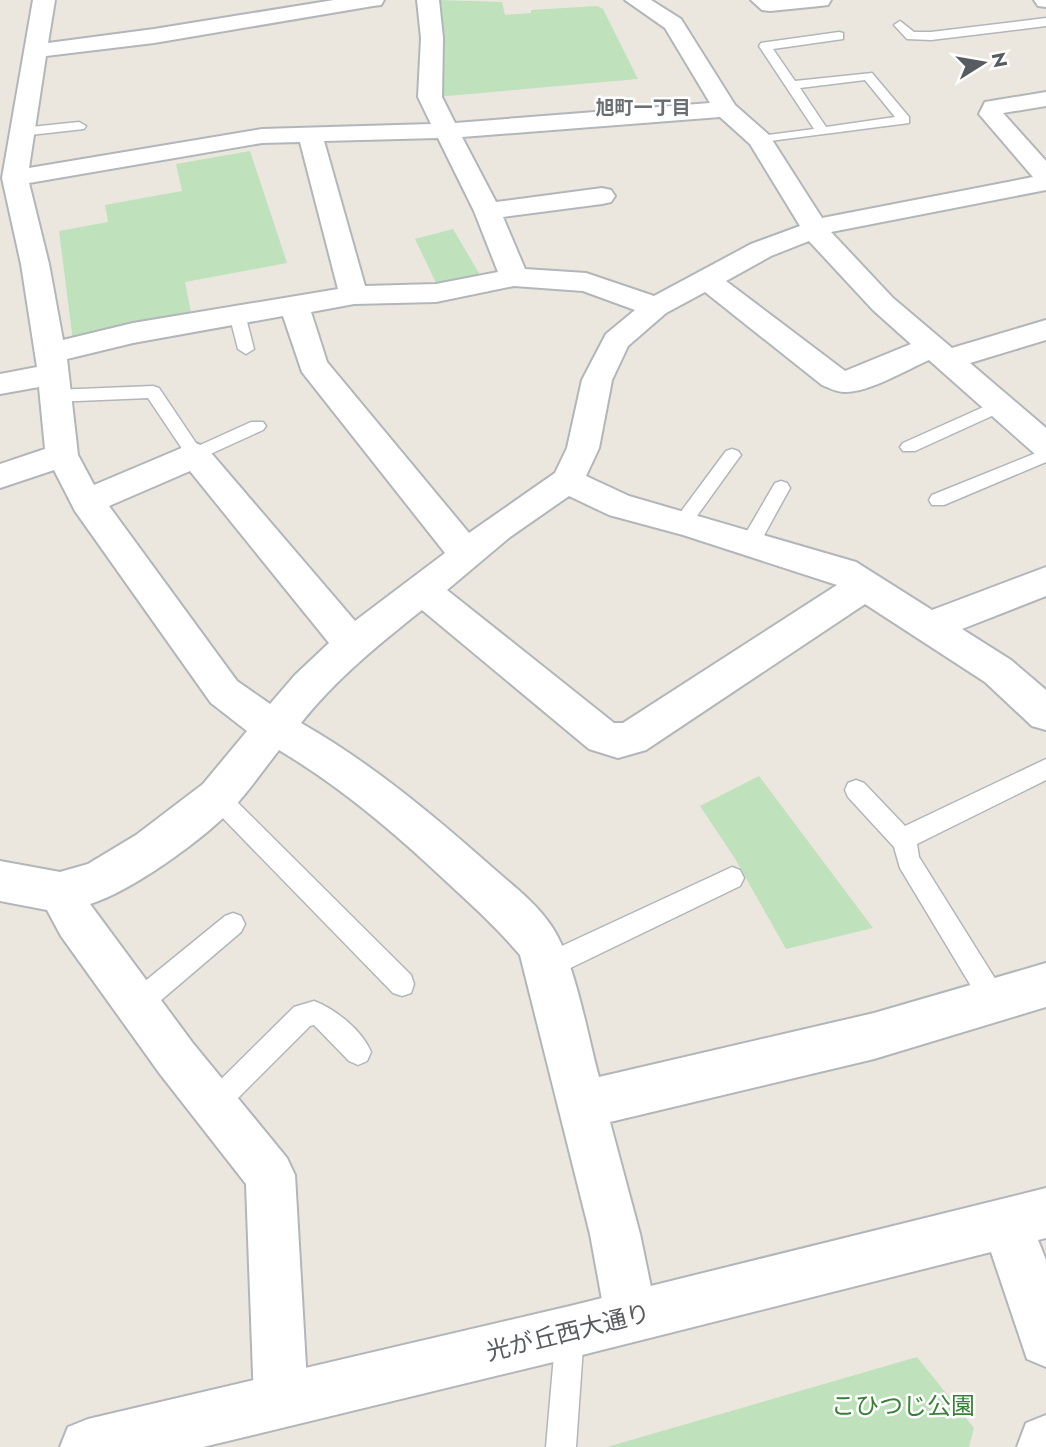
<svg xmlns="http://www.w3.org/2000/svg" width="1046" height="1447" font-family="Jost,'Noto Sans JP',sans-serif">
	<rect width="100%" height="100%" fill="#ebe7df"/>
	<!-- green -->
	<path fill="#bfe1bc" d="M 438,0 L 502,2 L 505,15 L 531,13 L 531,10 L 597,6 L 603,9 L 638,79 L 436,97 Z
		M 250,151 L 287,263 L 185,282 L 192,317 L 73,341 L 59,231 L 108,222 L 105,205 L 182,191 L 176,164 Z
		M 453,229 L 483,280 L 438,287 L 415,239 Z
		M 759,776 L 873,928 L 786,949 L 734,857 L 700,806 Z
		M 917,1357 L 974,1428 L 969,1447 L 607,1447 Z"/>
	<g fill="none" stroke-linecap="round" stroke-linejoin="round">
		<defs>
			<path id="service" d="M 1046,18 L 1046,26 L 931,40 L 907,39 L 894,25 L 900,21 L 914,32 L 931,32 Z
				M 839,32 L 843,33 L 843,39 L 773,49 L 795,81 L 872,73 L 909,117 L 909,123 L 755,143 L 755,137 L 760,136 L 814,129 L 759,46 L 761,43 ZM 865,80 L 895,117 L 826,127 L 800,88 Z
				M 79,122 L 86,126 L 84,129 L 21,136 L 14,132 L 21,128 Z
				M 237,309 L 245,314 L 254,349 L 246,354 L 238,349 L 229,314 Z
				M 153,386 L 159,388 L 198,446 L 251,422 L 263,422 L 266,426 L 263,430 L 195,461 L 189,459 L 148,398 L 54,402 L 46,396 L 54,390 Z
				M 999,400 L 1005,402 L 1007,406 L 1005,410 L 915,451 L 903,451 L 900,447 L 903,443 Z
				M 732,449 L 738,451 L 741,455 L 738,459 L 689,527 L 677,527 L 674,522 L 677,517 L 726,451 Z
				M 1046,449 L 1046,462 L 944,505 L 932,505 L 929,500 L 932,495 Z
				M 781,481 L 787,483 L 790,488 L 757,548 L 750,550 L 743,548 L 741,543 L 743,538 L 775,483 Z
				M 1046,759 L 1046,780 L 917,844 L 919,857 L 1004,993 L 1007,1002 L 1004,1011 L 995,1014 L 986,1011 L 900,868 L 894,847 L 848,797 L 845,790 L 848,783 L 856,780 L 864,783 L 905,826 Z
				M 217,787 L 225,790 L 411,975 L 414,984 L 411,993 L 402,996 L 393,993 L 209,804 L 206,797 L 209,790 Z
				M 732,867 L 740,870 L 744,878 L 740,886 L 556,975 L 547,978 L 538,975 L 535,966 L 538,957 Z
				M 233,913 L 241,916 L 245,924 L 241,932 L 146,1013 L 137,1016 L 128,1013 L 125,1004 L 128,995 L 225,916 Z
				M 314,1001 C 335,1009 362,1030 371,1052 L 367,1061 L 358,1065 L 349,1061 L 314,1025 L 310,1026 L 222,1114 L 213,1118 L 204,1114 L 200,1105 L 204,1096 L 294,1007 Z
				M 570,1318 L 580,1322 L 584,1332 L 576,1447 L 546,1447 L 556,1332 L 560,1322 Z"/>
			<path id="minor" d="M 33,0 L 55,0 L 48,43 L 154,29 L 334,0 L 384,0 L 381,5 L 373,6 L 154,43 L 46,56 L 29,168 L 262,129 L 431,124 L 418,97 L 421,38 L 417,0 L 439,0 L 443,38 L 442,97 L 455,123 L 710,103 L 665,28 L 625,0 L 651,0 L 681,19 L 735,105 L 769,135 L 822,218 L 1033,177 L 979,114 L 985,102 L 1046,92 L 1046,106 L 1003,113 L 1046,161 L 1046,190 L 831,232 L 893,298 L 952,348 L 1046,320 L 1046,340 L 970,363 L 1046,428 L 1046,457 L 1035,454 L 929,360 C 906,370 868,393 844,392 C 837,392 829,388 822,385 L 705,292 L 666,313 L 628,346 L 612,380 L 599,448 L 586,476 L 629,496 L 856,562 L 932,610 L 1046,567 L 1046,596 L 962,629 L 1011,660 L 1046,690 L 1046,730 L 1032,726 L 985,682 L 865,604 L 646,750 L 618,758 L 589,749 L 422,610 C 378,645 336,679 301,723 C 371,763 432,814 493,868 C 512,885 535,902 550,924 C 575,959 587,1034 599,1077 L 874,1013 L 1046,963 L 1046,1007 L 874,1059 L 610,1122 L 640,1234 L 657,1316 L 650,1335 L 631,1342 L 612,1335 L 605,1316 L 590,1234 L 520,955 C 498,929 473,906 448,883 C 395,833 341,787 279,750 C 264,769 249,791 232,809 C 203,840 130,892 90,904 L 192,1042 L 287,1158 L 295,1175 L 308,1401 L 300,1420 L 281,1428 L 262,1420 L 254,1401 L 246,1184 L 160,1074 L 61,936 L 47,910 L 0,901 L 0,861 L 60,872 L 88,864 L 136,835 L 203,784 L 247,731 L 211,703 L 75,511 L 54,470 L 0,488 L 0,464 L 45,449 L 39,387 L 0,394 L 0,374 L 37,367 L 21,264 L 2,178 ZM 720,117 L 750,144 L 800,226 L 751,244 L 654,296 L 586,273 L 525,269 L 503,217 L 602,204 L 611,202 L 615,196 L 611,190 L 602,188 L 496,202 L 462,137 ZM 438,138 L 474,211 L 498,272 L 436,284 L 365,286 L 324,141 ZM 300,142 L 338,289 L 133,323 L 63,340 L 49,264 L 29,183 L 262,143 ZM 809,241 L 873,310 L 911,344 L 845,371 L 726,281 L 771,256 ZM 514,286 L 583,291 L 635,310 L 606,334 L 582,380 L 567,448 L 555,473 L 469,533 L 327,362 L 311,312 L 354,304 L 436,302 ZM 283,316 L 302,372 L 445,553 L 355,621 L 206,447 L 195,443 L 184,447 L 94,485 L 78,455 L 67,359 L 133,343 ZM 190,471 L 329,643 L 295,675 L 270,704 L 237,681 L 109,506 ZM 569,496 L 609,515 L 683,535 L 837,585 L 623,723 L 614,723 L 447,590 L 510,537 Z
				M 751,0 L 831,0 L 828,5 L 820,6 L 770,11 L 762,10 Z
				M 1034,0 L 1046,0 L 1046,7 L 1038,6 Z"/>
			<path id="tertiary" d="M 1046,1188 L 1046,1238 L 1038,1240 L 1046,1260 L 1046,1367 L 1027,1359 L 991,1252 L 570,1358 L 203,1447 L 60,1447 L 68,1427 L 88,1419 L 570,1306 Z
				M 1046,1415 L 1046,1447 L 1017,1447 L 1026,1423 Z"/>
		</defs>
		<!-- service casing -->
		<use href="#service" stroke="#b2b6ba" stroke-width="3"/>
		<!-- minor casing -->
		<use href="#minor" stroke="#b2b6ba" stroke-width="4"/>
		<!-- tertiary casing -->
		<use href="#tertiary" stroke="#b2b6ba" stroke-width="4"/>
		<!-- service -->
		<use href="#service" fill="#fff" fill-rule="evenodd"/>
		<!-- minor -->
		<use href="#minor" fill="#fff" fill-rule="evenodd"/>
		<!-- tertiary -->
		<use href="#tertiary" fill="#fff" fill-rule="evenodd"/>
	</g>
	<g text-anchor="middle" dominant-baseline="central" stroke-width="5" stroke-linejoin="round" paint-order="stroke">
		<!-- far-neighbourhood labels -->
		<g font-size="19" font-weight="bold" fill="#696e72" stroke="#fff">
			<text x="643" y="107">旭町一丁目</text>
		</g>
		<!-- near-street labels -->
		<g font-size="24" fill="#585c60" stroke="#fff">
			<text transform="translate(568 1332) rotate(-14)">光が丘西大通り</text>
		</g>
		<!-- near-park labels -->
		<g font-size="24" fill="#397f38" stroke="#fff">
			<text x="903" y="1405">こひつじ公園</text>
		</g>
	</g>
	<!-- north arrow -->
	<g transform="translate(983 63) rotate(79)" stroke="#ffffff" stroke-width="5" paint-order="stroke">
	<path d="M0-5L12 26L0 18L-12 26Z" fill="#585c60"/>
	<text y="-10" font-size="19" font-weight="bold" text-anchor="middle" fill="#585c60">N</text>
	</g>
</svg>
